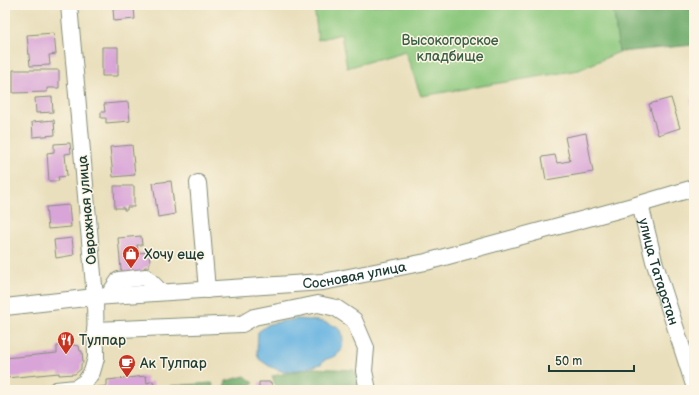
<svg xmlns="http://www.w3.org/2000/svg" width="699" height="395" font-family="'Balsamiq Sans',sans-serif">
	<rect width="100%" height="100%" fill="#fcf5e5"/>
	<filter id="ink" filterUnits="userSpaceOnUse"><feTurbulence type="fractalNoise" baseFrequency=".025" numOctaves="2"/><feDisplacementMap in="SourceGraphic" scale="8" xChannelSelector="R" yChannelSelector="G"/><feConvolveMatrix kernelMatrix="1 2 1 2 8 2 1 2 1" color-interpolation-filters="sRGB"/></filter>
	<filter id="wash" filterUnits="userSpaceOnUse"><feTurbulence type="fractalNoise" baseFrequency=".012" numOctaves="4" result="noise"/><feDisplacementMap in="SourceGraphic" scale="16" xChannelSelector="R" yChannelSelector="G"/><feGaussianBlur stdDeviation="0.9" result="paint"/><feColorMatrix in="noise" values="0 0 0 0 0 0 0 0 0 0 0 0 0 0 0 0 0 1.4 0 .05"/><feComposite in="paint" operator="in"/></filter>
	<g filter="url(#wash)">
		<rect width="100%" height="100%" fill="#e9dfbc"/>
		<!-- green -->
		<path fill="#8bc87d" stroke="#558258" d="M 314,5 L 613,5 L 619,52 L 579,70 L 421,96 L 405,51 L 347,68 L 341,34 L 318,40 Z"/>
		<!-- forest -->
		<path fill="#70ac6c" stroke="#487450" d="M 613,5 L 694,5 L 694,45 L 619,52 Z
			M 313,368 L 354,370 L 360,383 L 353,390 L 277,390 L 272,376 Z
			M 245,376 L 254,383 L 248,388 L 250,390 L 216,390 L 224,387 L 226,381 Z
			M 212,383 L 215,390 L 169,390 L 171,386 Z"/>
		<!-- water -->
		<path fill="#68b4e1" stroke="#44788a" d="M 296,319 C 308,320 321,320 332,325 C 334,326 337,326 338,327 C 345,333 343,344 341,351 L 336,356 L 324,360 L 321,364 L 303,369 L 284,372 L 269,366 L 259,359 L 257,353 L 258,332 L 269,324 Z"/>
		<g id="blocks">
			<!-- building -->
			<path fill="#d9a5d8" d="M 121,6 L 127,6 L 127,8 L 134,7 L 135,19 L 114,21 L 113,9 L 121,9 Z
				M 54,33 L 56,54 L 49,55 L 50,65 L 30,66 L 27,35 Z
				M 102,47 L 118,47 L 118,76 L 102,76 Z
				M 13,70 L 59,70 L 59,88 L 47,88 L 47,92 L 13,93 Z
				M 52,97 L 53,112 L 36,113 L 35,98 Z
				M 671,98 L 680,128 L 658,135 L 649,104 Z
				M 694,99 L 694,112 L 690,100 Z
				M 128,102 L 130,121 L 106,123 L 106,118 L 101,118 L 101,112 L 105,112 L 104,104 Z
				M 54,120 L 55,135 L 33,137 L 32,122 Z
				M 586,133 L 593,172 L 546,180 L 542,157 L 555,155 L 557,163 L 570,161 L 565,137 Z
				M 70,143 L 71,153 L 65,154 L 67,176 L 58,177 L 59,181 L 49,181 L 47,153 L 54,152 L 54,144 Z
				M 132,145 L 135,175 L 113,177 L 110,147 Z
				M 171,181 L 175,214 L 158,217 L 153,183 Z
				M 114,186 L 134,186 L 134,207 L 127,207 L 127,210 L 124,210 L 124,208 L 115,208 Z
				M 69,205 L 71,227 L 48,229 L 46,207 Z
				M 141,236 L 142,245 L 137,245 L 138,253 L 149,252 L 150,263 L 149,263 L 149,267 L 145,267 L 141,272 L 128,275 L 121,270 L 118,238 Z
				M 72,238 L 74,255 L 56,258 L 54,240 Z
				M 73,345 L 79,346 L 80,351 L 82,351 L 83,363 L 81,364 L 81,369 L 75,374 L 59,375 L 59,373 L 6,378 L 5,358 L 57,353 L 57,346 Z
				M 146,376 L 147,383 L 153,381 L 154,390 L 92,390 L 92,388 L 107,386 L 107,380 Z
				M 259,382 L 271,382 L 272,390 L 259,390 Z"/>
		</g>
	</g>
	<g filter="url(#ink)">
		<use href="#blocks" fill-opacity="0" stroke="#848e78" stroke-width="1"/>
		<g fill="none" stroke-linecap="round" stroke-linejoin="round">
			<defs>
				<g id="minor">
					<path d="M 198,183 L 207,290"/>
					<path id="s1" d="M 640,204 L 654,261 L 694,385"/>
					<path d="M 108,296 L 119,280 L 146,277 L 161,292"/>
					<path id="s2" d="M 5,307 L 95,297 L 323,282 L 426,262 L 640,204 L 694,188"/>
					<path d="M 95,330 L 242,324 L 254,317 L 318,304 L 336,308 L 354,320 L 366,348 L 364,371 L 368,390"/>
					<path d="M 56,390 L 76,388 L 85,382 L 92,372 L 96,358 L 95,297 L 69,5"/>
				</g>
			</defs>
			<!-- minor casing -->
			<use href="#minor" stroke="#848e78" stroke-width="18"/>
			<!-- minor -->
			<use href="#minor" stroke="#fff" stroke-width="16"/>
		</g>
	</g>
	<!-- icons -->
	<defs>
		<symbol id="shop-pin" viewBox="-11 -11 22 30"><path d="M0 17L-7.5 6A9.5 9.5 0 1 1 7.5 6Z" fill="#c8321e" stroke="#fcf5e5"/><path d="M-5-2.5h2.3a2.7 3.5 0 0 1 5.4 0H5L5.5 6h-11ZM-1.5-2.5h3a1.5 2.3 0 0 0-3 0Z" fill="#fff"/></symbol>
		<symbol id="restaurant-pin" viewBox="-11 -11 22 30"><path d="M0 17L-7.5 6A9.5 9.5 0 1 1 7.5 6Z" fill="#c8321e" stroke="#fcf5e5"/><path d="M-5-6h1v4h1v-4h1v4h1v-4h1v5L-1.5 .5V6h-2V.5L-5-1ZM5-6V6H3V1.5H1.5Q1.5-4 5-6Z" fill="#fff"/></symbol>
		<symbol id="cafe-pin" viewBox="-11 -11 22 30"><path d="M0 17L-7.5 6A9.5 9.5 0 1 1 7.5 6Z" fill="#c8321e" stroke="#fcf5e5"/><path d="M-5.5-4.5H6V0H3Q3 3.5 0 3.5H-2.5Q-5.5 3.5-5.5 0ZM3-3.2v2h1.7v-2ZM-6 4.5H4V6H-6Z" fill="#fff"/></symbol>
	</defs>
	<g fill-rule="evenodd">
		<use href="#shop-pin" x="121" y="244" width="20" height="27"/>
		<use href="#restaurant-pin" x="56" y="330" width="20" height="27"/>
		<use href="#cafe-pin" x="117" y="353" width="20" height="27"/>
	</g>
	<g text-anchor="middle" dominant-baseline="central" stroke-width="3" stroke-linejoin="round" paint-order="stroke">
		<!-- park labels -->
		<g font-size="14" fill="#3a6046" stroke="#fcf5e5">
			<text x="450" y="40">Высокогорское<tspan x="450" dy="16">кладбище</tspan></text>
		</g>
		<!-- street labels -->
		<g font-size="14" fill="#1f3d34" stroke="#fcf5e5">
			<text transform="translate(87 210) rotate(-95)">Овражная улица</text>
			<text stroke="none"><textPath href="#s1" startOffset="70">улица Татарстан</textPath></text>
			<text stroke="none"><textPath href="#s2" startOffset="351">Сосновая улица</textPath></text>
		</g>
		<!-- poi labels -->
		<g font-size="14" fill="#1f3d34" stroke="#fcf5e5" text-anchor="start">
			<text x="144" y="254">Хочу еще</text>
			<text x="79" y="340">Тулпар</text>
			<text x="140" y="363">Ак Тулпар</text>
		</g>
	</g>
	<!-- margin -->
	<rect width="699" height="395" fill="none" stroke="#fcf5e5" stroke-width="20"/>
	<!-- scale -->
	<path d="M549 365v6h85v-6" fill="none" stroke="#1f3d34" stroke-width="2"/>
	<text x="555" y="365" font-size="12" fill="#1f3d34" stroke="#fcf5e5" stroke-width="3" paint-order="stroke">50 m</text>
</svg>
